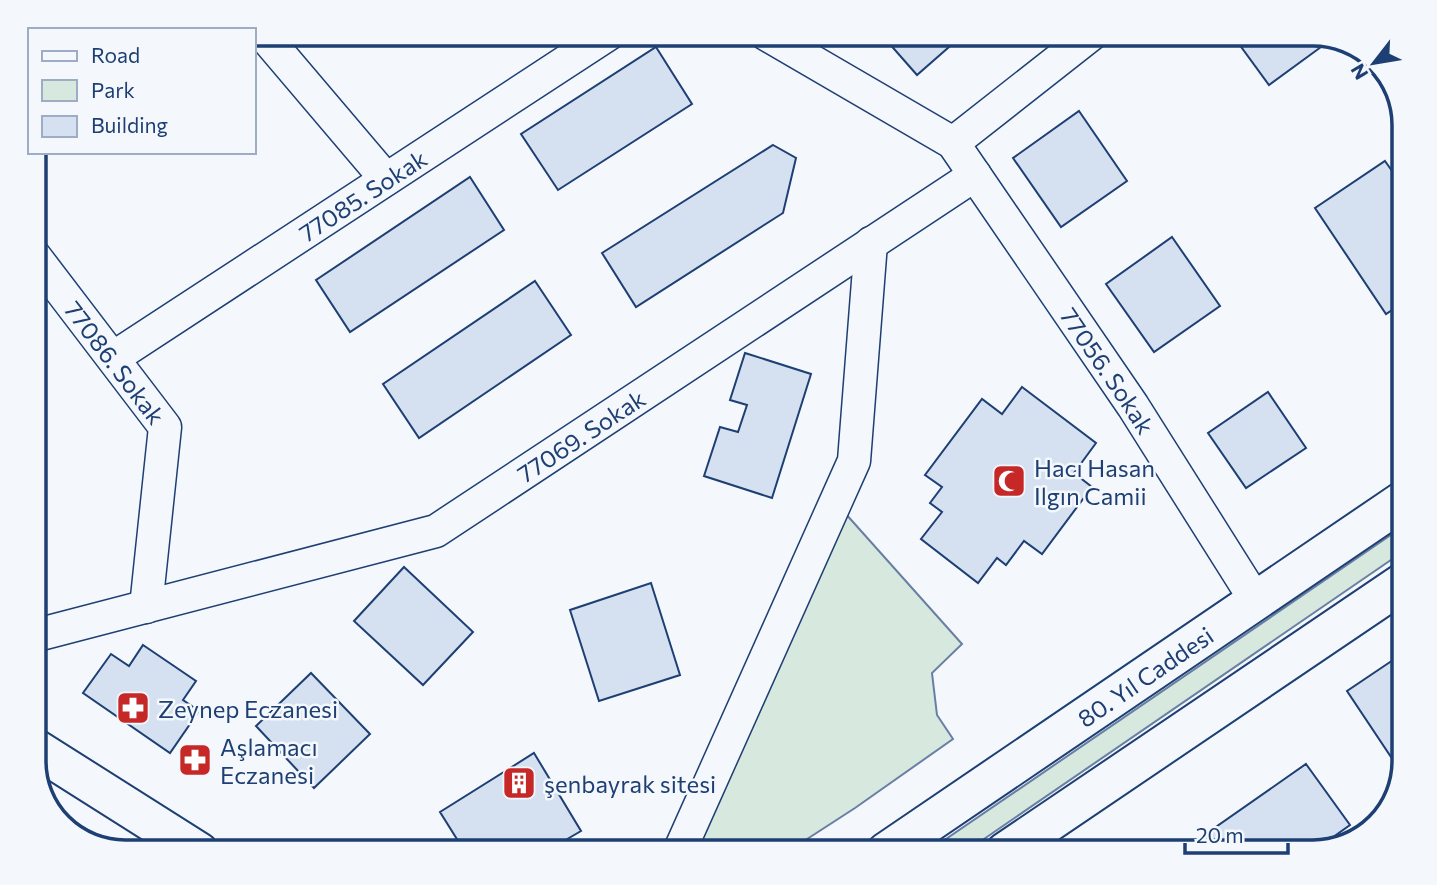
<svg xmlns="http://www.w3.org/2000/svg" width="1437" height="885" font-family="Commissioner,sans-serif">
	<rect width="100%" height="100%" fill="#f4f7fb"/>
	<!-- green -->
	<path fill="#d7e8df" stroke="#687fa3" stroke-width="2" d="M 845,513 L 962,644 L 932,673 L 937,715 L 953,739 L 855,808 L 787,852 L 687,852 Z
		M 1404,526 L 1404,551 L 965,852 L 927,852 Z"/>
	<!-- building -->
	<path fill="#d5e0f0" stroke="#1d3f73" stroke-width="2" d="M 880,33 L 965,33 L 917,75 Z
		M 1231,33 L 1312,33 L 1332,39 L 1269,85 Z
		M 656,47 L 692,104 L 558,190 L 521,134 Z
		M 1079,111 L 1127,181 L 1061,227 L 1013,158 Z
		M 773,145 L 796,158 L 783,213 L 636,307 L 602,253 Z
		M 1385,161 L 1404,188 L 1404,302 L 1386,314 L 1315,208 Z
		M 470,177 L 504,230 L 350,332 L 316,280 Z
		M 1172,237 L 1220,306 L 1154,352 L 1106,284 Z
		M 535,281 L 571,335 L 419,438 L 383,384 Z
		M 745,353 L 811,374 L 772,498 L 704,476 L 720,427 L 738,432 L 747,405 L 730,400 Z
		M 1022,387 L 1096,443 L 1074,473 L 1092,487 L 1042,554 L 1024,541 L 1006,565 L 997,558 L 978,583 L 921,539 L 942,512 L 930,503 L 942,487 L 925,475 L 982,399 L 1002,414 Z
		M 1268,392 L 1306,448 L 1246,488 L 1208,433 Z
		M 404,567 L 473,632 L 423,685 L 354,621 Z
		M 651,583 L 680,675 L 599,701 L 570,610 Z
		M 143,645 L 196,681 L 183,700 L 199,711 L 170,753 L 83,693 L 111,654 L 129,666 Z
		M 1399,656 L 1404,662 L 1404,761 L 1401,772 L 1347,691 Z
		M 311,673 L 370,734 L 314,788 L 256,726 Z
		M 534,753 L 581,831 L 545,852 L 465,852 L 440,812 Z
		M 1306,764 L 1350,825 L 1312,852 L 1180,852 Z"/>
	<g fill="none" stroke-linecap="round" stroke-linejoin="round">
		<defs>
			<g id="minor">
				<path d="M 262,33 L 386,179"/>
				<path id="s1" d="M 764,33 L 953,143 L 1133,406 L 1256,601"/>
				<path d="M 953,143 L 1093,33"/>
				<path id="s2" d="M 33,254 L 165,427 L 146,607"/>
				<path id="s3" d="M 113,358 L 610,33"/>
				<path id="s4" d="M 33,636 L 436,531 L 975,175"/>
				<path d="M 679,852 L 854,461 L 871,243"/>
			</g>
			<g id="secondary">
				<path d="M 33,747 L 199,852"/>
				<path id="s5" d="M 886,852 L 1404,500"/>
				<path d="M 1005,852 L 1404,582"/>
			</g>
		</defs>
		<!-- minor casing -->
		<use href="#minor" stroke="#1d3f73" stroke-width="35"/>
		<!-- secondary casing -->
		<use href="#secondary" stroke="#1d3f73" stroke-width="42"/>
		<!-- minor -->
		<use href="#minor" stroke="#f4f7fb" stroke-width="32"/>
		<!-- secondary -->
		<use href="#secondary" stroke="#f4f7fb" stroke-width="38"/>
	</g>
	<!-- icons -->
	<defs>
		<symbol id="mosque-square" viewBox="-11 -11 22 22"><rect x="-9" y="-9" width="18" height="18" rx="4" fill="#c62828" stroke="#f4f7fb"/><path d="M3.5-4.9A6 6 0 1 0 3.5 4.9A5 5 0 1 1 3.5-4.9Z" fill="#fff"/></symbol>
		<symbol id="pharmacy-square" viewBox="-11 -11 22 22"><rect x="-9" y="-9" width="18" height="18" rx="4" fill="#c62828" stroke="#f4f7fb"/><path d="M-2-6h4v4h4v4h-4v4h-4v-4h-4v-4h4Z" fill="#fff"/></symbol>
		<symbol id="building-square" viewBox="-11 -11 22 22"><rect x="-9" y="-9" width="18" height="18" rx="4" fill="#c62828" stroke="#f4f7fb"/><path d="M-4-6H4V6H1V3H-1V6H-4ZM-2.5-4.3h1.7v1.8h-1.7ZM.8-4.3h1.7v1.8H.8ZM-2.5-1h1.7V.8h-1.7ZM.8-1h1.7V.8H.8Z" fill="#fff"/></symbol>
	</defs>
	<g fill-rule="evenodd">
		<use href="#mosque-square" x="990" y="462" width="38" height="38"/>
		<use href="#pharmacy-square" x="114" y="689" width="38" height="38"/>
		<use href="#pharmacy-square" x="176" y="741" width="38" height="38"/>
		<use href="#building-square" x="500" y="764" width="38" height="38"/>
	</g>
	<g text-anchor="middle" dominant-baseline="central" stroke-width="5" stroke-linejoin="round" paint-order="stroke">
		<!-- street labels -->
		<g font-size="24" fill="#1d3f73" stroke="#f4f7fb">
			<text stroke="none"><textPath href="#s3" startOffset="298">77085. Sokak</textPath></text>
			<text stroke="none"><textPath href="#s2" startOffset="136">77086. Sokak</textPath></text>
			<text stroke="none"><textPath href="#s1" startOffset="494">77056. Sokak</textPath></text>
			<text stroke="none"><textPath href="#s4" startOffset="590">77069. Sokak</textPath></text>
			<text stroke="none"><textPath href="#s5" startOffset="313">80. Yıl Caddesi</textPath></text>
		</g>
		<!-- poi labels -->
		<g font-size="24" fill="#1d3f73" stroke="#f4f7fb" text-anchor="start">
			<text x="1034" y="467">Hacı Hasan<tspan x="1034" dy="28">Ilgın Camii</tspan></text>
			<text x="158" y="708">Zeynep Eczanesi</text>
			<text x="220" y="746">Aşlamacı<tspan x="220" dy="28">Eczanesi</tspan></text>
			<text x="544" y="783">şenbayrak sitesi</text>
		</g>
	</g>
	<!-- crop -->
	<path d="M0 0H1437V885H0ZM125 46H1313A79 79 0 0 1 1392 125V761A79 79 0 0 1 1313 840H125A79 79 0 0 1 46 761V125A79 79 0 0 1 125 46Z" fill="#f4f7fb" fill-rule="evenodd"/>
	<path fill="none" stroke="#1d3f73" stroke-width="3.5" d="M125 46H1313A79 79 0 0 1 1392 125V761A79 79 0 0 1 1313 840H125A79 79 0 0 1 46 761V125A79 79 0 0 1 125 46Z"/>
	<!-- legend -->
	<rect x="28" y="28" width="228" height="126" fill="#f4f7fb" stroke="#9eadc5" stroke-width="2"/>
	<rect x="42" y="51" width="35" height="10" fill="#f4f7fb" stroke="#9eadc5" stroke-width="2"/>
	<text x="91" y="63" font-size="21" fill="#1d3f73">Road</text>
	<rect x="42" y="80" width="35" height="21" fill="#d7e8df" stroke="#9eadc5" stroke-width="2"/>
	<text x="91" y="98" font-size="21" fill="#1d3f73">Park</text>
	<rect x="42" y="116" width="35" height="21" fill="#d5e0f0" stroke="#9eadc5" stroke-width="2"/>
	<text x="91" y="133" font-size="21" fill="#1d3f73">Building</text>
	<!-- north arrow -->
	<g transform="translate(1374 63) rotate(239)" stroke="#f4f7fb" stroke-width="5" paint-order="stroke">
	<path d="M0-5L12 26L0 18L-12 26Z" fill="#1d3f73"/>
	<text y="-10" font-size="19" font-weight="bold" text-anchor="middle" fill="#1d3f73">N</text>
	</g>
	<!-- scale -->
	<path d="M1185 843v10h103v-10" fill="none" stroke="#1d3f73" stroke-width="3.5"/>
	<text x="1196" y="843" font-size="21" fill="#1d3f73" stroke="#f4f7fb" stroke-width="5" paint-order="stroke">20 m</text>
</svg>
